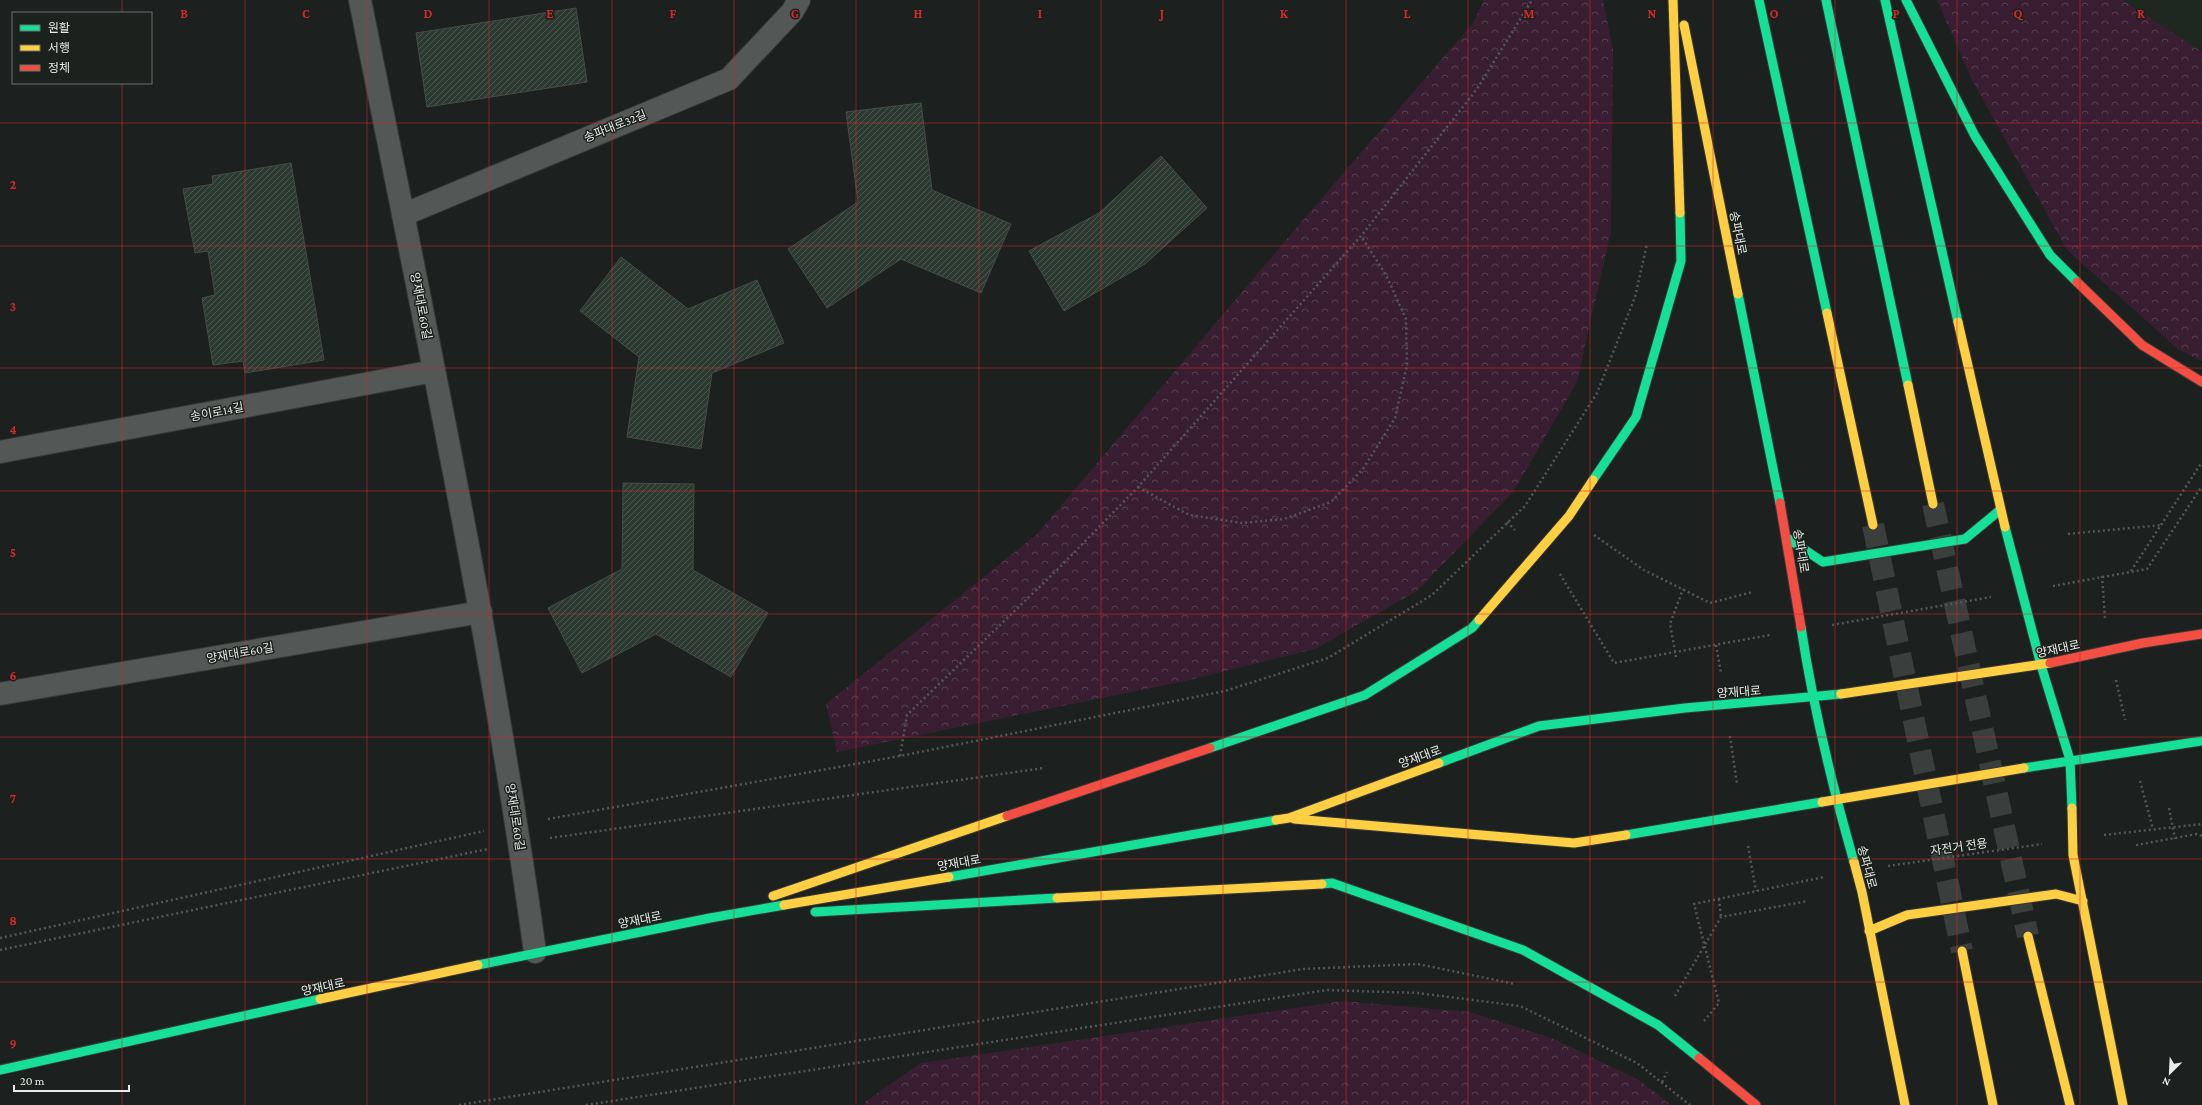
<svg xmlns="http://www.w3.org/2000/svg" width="2202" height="1105" font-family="'Crimson Pro','Noto Sans KR',serif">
	<defs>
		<pattern id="park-crowns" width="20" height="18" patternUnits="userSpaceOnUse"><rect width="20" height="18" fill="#391e32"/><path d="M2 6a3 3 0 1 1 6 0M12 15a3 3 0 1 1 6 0" fill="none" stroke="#563f50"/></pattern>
		<pattern id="building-hatch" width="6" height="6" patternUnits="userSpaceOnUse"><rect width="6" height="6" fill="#2c3931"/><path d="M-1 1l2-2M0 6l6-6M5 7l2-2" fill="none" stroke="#4b564f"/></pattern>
	</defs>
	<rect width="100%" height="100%" fill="#1c201e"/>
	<!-- built -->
	<path fill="#1e2820" d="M 2123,0 L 2202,0 L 2202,52 Z"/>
	<!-- park -->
	<path fill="url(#park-crowns)" d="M 1484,0 L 1603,0 L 1613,50 L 1611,231 L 1577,382 L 1514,491 L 1417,591 L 1315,649 L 1185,681 L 837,752 L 826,704 L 1037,534 L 1303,220 L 1473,23 Z
		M 1937,0 L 2123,0 L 2202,52 L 2202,361 L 2179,350 L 2067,250 L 1972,80 Z
		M 1342,1001 L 1470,1012 L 1554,1039 L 1639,1080 L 1671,1105 L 865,1105 L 865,1102 L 921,1063 Z"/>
	<!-- building -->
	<path fill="url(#building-hatch)" stroke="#484b49" d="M 576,8 L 587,82 L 427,107 L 416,33 Z
		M 921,103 L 932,190 L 1011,224 L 981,293 L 901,259 L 827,308 L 788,249 L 858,202 L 846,112 Z
		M 1161,156 L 1207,208 L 1145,264 L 1064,311 L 1029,251 L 1099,213 Z
		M 291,163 L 324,360 L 245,373 L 243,361 L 213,365 L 202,298 L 215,295 L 208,251 L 195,253 L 183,189 L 213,184 L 212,176 Z
		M 621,257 L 688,309 L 757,280 L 784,343 L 712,373 L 701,449 L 627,437 L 639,357 L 580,311 Z
		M 623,483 L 694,484 L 693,570 L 768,613 L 731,677 L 656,634 L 582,673 L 548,608 L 622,569 Z"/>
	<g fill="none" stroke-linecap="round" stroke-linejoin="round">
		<!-- primary-tunnel -->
		<path stroke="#3a3e3c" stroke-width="22" stroke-dasharray="22 11" stroke-linecap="butt" d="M 1933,504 L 2028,936
			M 1873,525 L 1962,951"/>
		<defs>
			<path id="street" d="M 360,0 C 423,317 491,633 535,952
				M 403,215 L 729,79 L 792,12 L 799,0
				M 0,452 L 434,371
				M 0,694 L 481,612"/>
			<path id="fast" d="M 1759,0 L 1827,313
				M 1826,0 L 1908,385
				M 1885,0 L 1958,322
				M 1906,0 L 1975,136 L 2050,255 L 2077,282
				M 1738,294 L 1780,503
				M 1593,480 L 1636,417 L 1681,261 L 1680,213
				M 2005,527 L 2041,665 L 2070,760 L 2072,808
				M 1787,538 L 1823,562 L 1965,539 L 2000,510
				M 1801,627 C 1813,707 1832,785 1854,862
				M 1210,748 L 1365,695 L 1472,628 L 1479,620
				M 1439,763 L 1539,726 L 1685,708 L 1841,694
				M 2024,768 L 2202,741
				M 1626,835 L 1822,802
				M 949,877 L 1276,820
				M 1322,884 L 1332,883 L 1523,950 L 1658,1025 L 1699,1058
				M 815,912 L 1057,898
				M 478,965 L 710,918 L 784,905
				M 0,1070 L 320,999"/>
			<path id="slow" d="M 1673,0 L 1680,213
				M 1684,25 L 1738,294
				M 1827,313 L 1873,525
				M 1958,322 L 2005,527
				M 1908,385 L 1933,504
				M 1479,620 L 1569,516 L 1593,480
				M 1841,694 L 2050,663
				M 1822,802 L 2024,768
				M 2072,808 L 2073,855 L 2123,1105
				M 1294,819 L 1574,843 L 1626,835
				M 1276,820 L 1289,818 L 1439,763
				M 1854,862 L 1862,892 L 1905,1105
				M 773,896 L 1007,816
				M 1057,898 L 1322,884
				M 784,905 L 949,877
				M 1869,931 L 1907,915 L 2056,894 L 2083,901
				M 2028,936 L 2070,1105
				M 1962,951 L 1993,1105
				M 320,999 L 478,965"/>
			<path id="jam" d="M 2077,282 L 2142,345 L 2202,382
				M 1780,503 L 1801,627
				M 2050,663 L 2143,643 L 2202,634
				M 1007,816 L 1210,748
				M 1699,1058 L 1756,1105"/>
		</defs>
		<!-- street casing -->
		<use href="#street" stroke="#383a38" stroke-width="24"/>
		<!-- fast casing -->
		<use href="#fast" stroke="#383a38" stroke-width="11"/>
		<!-- slow casing -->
		<use href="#slow" stroke="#383a38" stroke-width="11"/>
		<!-- jam casing -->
		<use href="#jam" stroke="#383a38" stroke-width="11"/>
		<!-- path -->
		<path stroke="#545755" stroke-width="2.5" stroke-dasharray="2 3" stroke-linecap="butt" d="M 1138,487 L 1189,515 L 1242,523 L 1284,519 L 1331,502 L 1363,469 L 1395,418 L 1407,365 L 1406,319 L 1386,275 L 1361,236
			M 1507,522 L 1515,530
			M 2068,534 L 2162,525
			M 1594,535 L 1644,570 L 1710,603 L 1753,592
			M 2131,571 L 2202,462
			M 1560,574 L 1614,663 L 1770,635
			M 2102,576 L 2105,618
			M 2053,586 L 2147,569 L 2202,486
			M 1832,625 L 1991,597
			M 1716,645 L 1721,673
			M 1676,657 L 1670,624 L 1683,589
			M 2116,680 L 2125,720
			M 1730,736 L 1737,784
			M 900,756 L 907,715 L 1059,568 L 1138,487 L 1361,236 L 1477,89 L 1532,0
			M 2140,781 L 2153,829
			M 2169,808 L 2175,839
			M 548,819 L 900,756 L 1225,691 L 1328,658 L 1432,595 L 1525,506 L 1597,393 L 1635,297 L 1647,244
			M 2104,835 L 2202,824
			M 550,838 L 1044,768
			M 2136,845 L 2197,834 L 2202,836
			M 1748,846 L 1756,891
			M 1888,866 L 2042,844
			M 1719,899 L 1721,917
			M 0,938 L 484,831
			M 0,950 L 488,849
			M 1675,996 L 1721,917 L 1808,901
			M 1704,1021 L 1719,1003 L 1694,904 L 1824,877
			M 1662,1082 L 1667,1072
			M 459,1105 L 1303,969 L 1418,964 L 1515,984
			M 586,1105 L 1327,990 L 1418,993 L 1520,1006 L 1637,1063 L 1690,1105"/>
		<!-- street -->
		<use href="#street" stroke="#535755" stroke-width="22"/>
		<!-- fast -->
		<use href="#fast" stroke="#16e098" stroke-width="9"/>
		<!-- slow -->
		<use href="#slow" stroke="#ffcf43" stroke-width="9"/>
		<!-- jam -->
		<use href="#jam" stroke="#f24e42" stroke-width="9"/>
	</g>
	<!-- grid -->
	<path fill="none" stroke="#d62828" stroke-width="1" stroke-opacity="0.55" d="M 122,0 L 122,13M 245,0 L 245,1105M 367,0 L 367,1105M 489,0 L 489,1105M 612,0 L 612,1105M 734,0 L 734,1105M 856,0 L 856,1105M 979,0 L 979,1105M 1101,0 L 1101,1105M 1223,0 L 1223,1105M 1346,0 L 1346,1105M 1468,0 L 1468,1105M 1590,0 L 1590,1105M 1713,0 L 1713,1105M 1835,0 L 1835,1105M 1957,0 L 1957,1105M 2080,0 L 2080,1105M 122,83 L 122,1105M 0,123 L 2202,123M 0,246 L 2202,246M 0,368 L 2202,368M 0,491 L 2202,491M 0,614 L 2202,614M 0,737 L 2202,737M 0,859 L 2202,859M 0,982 L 2202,982"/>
	<g text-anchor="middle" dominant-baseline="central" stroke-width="3" stroke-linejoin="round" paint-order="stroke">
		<!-- street labels -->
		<g font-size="12" fill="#e7ebe7" stroke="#1b211d">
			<text transform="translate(615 126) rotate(-22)">송파대로32길</text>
			<text transform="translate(1738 233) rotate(79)">송파대로</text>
			<text transform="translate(421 306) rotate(79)">양재대로60길</text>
			<text transform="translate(217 412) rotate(-11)">송이로14길</text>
			<text transform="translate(1801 551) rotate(81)">송파대로</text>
			<text transform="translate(2058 649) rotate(-12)">양재대로</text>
			<text transform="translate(240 653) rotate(-10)">양재대로60길</text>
			<text transform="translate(1739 692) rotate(-4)">양재대로</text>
			<text transform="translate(1420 757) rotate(-20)">양재대로</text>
			<text transform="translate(515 817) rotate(81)">양재대로60길</text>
			<text transform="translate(1959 847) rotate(-8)">자전거 전용</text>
			<text transform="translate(959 863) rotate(-10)">양재대로</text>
			<text transform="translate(1867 867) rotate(75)">송파대로</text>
			<text transform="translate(640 920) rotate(-11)">양재대로</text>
			<text transform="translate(323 987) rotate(-12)">양재대로</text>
		</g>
	</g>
	<g font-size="13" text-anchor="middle" font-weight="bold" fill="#d62828" stroke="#1b211d" stroke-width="3" stroke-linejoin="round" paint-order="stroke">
		<text x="184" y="18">B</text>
		<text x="306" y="18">C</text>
		<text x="428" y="18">D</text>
		<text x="550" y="18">E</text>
		<text x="673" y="18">F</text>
		<text x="795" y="18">G</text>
		<text x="918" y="18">H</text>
		<text x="1040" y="18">I</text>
		<text x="1162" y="18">J</text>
		<text x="1284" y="18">K</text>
		<text x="1407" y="18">L</text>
		<text x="1529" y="18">M</text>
		<text x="1652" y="18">N</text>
		<text x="1774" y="18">O</text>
		<text x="1896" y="18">P</text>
		<text x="2018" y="18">Q</text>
		<text x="2141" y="18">R</text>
		<text x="13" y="189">2</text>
		<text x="13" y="311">3</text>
		<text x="13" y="434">4</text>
		<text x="13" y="557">5</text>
		<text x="13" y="680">6</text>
		<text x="13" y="803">7</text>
		<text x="13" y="925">8</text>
		<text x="13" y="1048">9</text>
	</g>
	<!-- legend -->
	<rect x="12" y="12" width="140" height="72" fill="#1b211d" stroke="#6d726e"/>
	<rect x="20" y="25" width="20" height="6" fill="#16e098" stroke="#6d726e"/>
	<text x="48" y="32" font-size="12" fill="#e7ebe7">원활</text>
	<rect x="20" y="45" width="20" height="6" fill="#ffcf43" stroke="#6d726e"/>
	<text x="48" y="52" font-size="12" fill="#e7ebe7">서행</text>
	<rect x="20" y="65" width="20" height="6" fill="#f24e42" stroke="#6d726e"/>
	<text x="48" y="72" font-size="12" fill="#e7ebe7">정체</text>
	<!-- north arrow -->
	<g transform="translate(2170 1073) rotate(204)" stroke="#1b211d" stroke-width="3" paint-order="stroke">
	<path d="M0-3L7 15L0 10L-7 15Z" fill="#e7ebe7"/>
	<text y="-6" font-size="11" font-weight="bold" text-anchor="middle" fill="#e7ebe7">N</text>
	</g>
	<!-- scale -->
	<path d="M14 1085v6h115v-6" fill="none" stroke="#e7ebe7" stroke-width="2"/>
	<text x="20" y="1085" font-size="12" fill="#e7ebe7" stroke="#1b211d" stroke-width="3" paint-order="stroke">20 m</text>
</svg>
